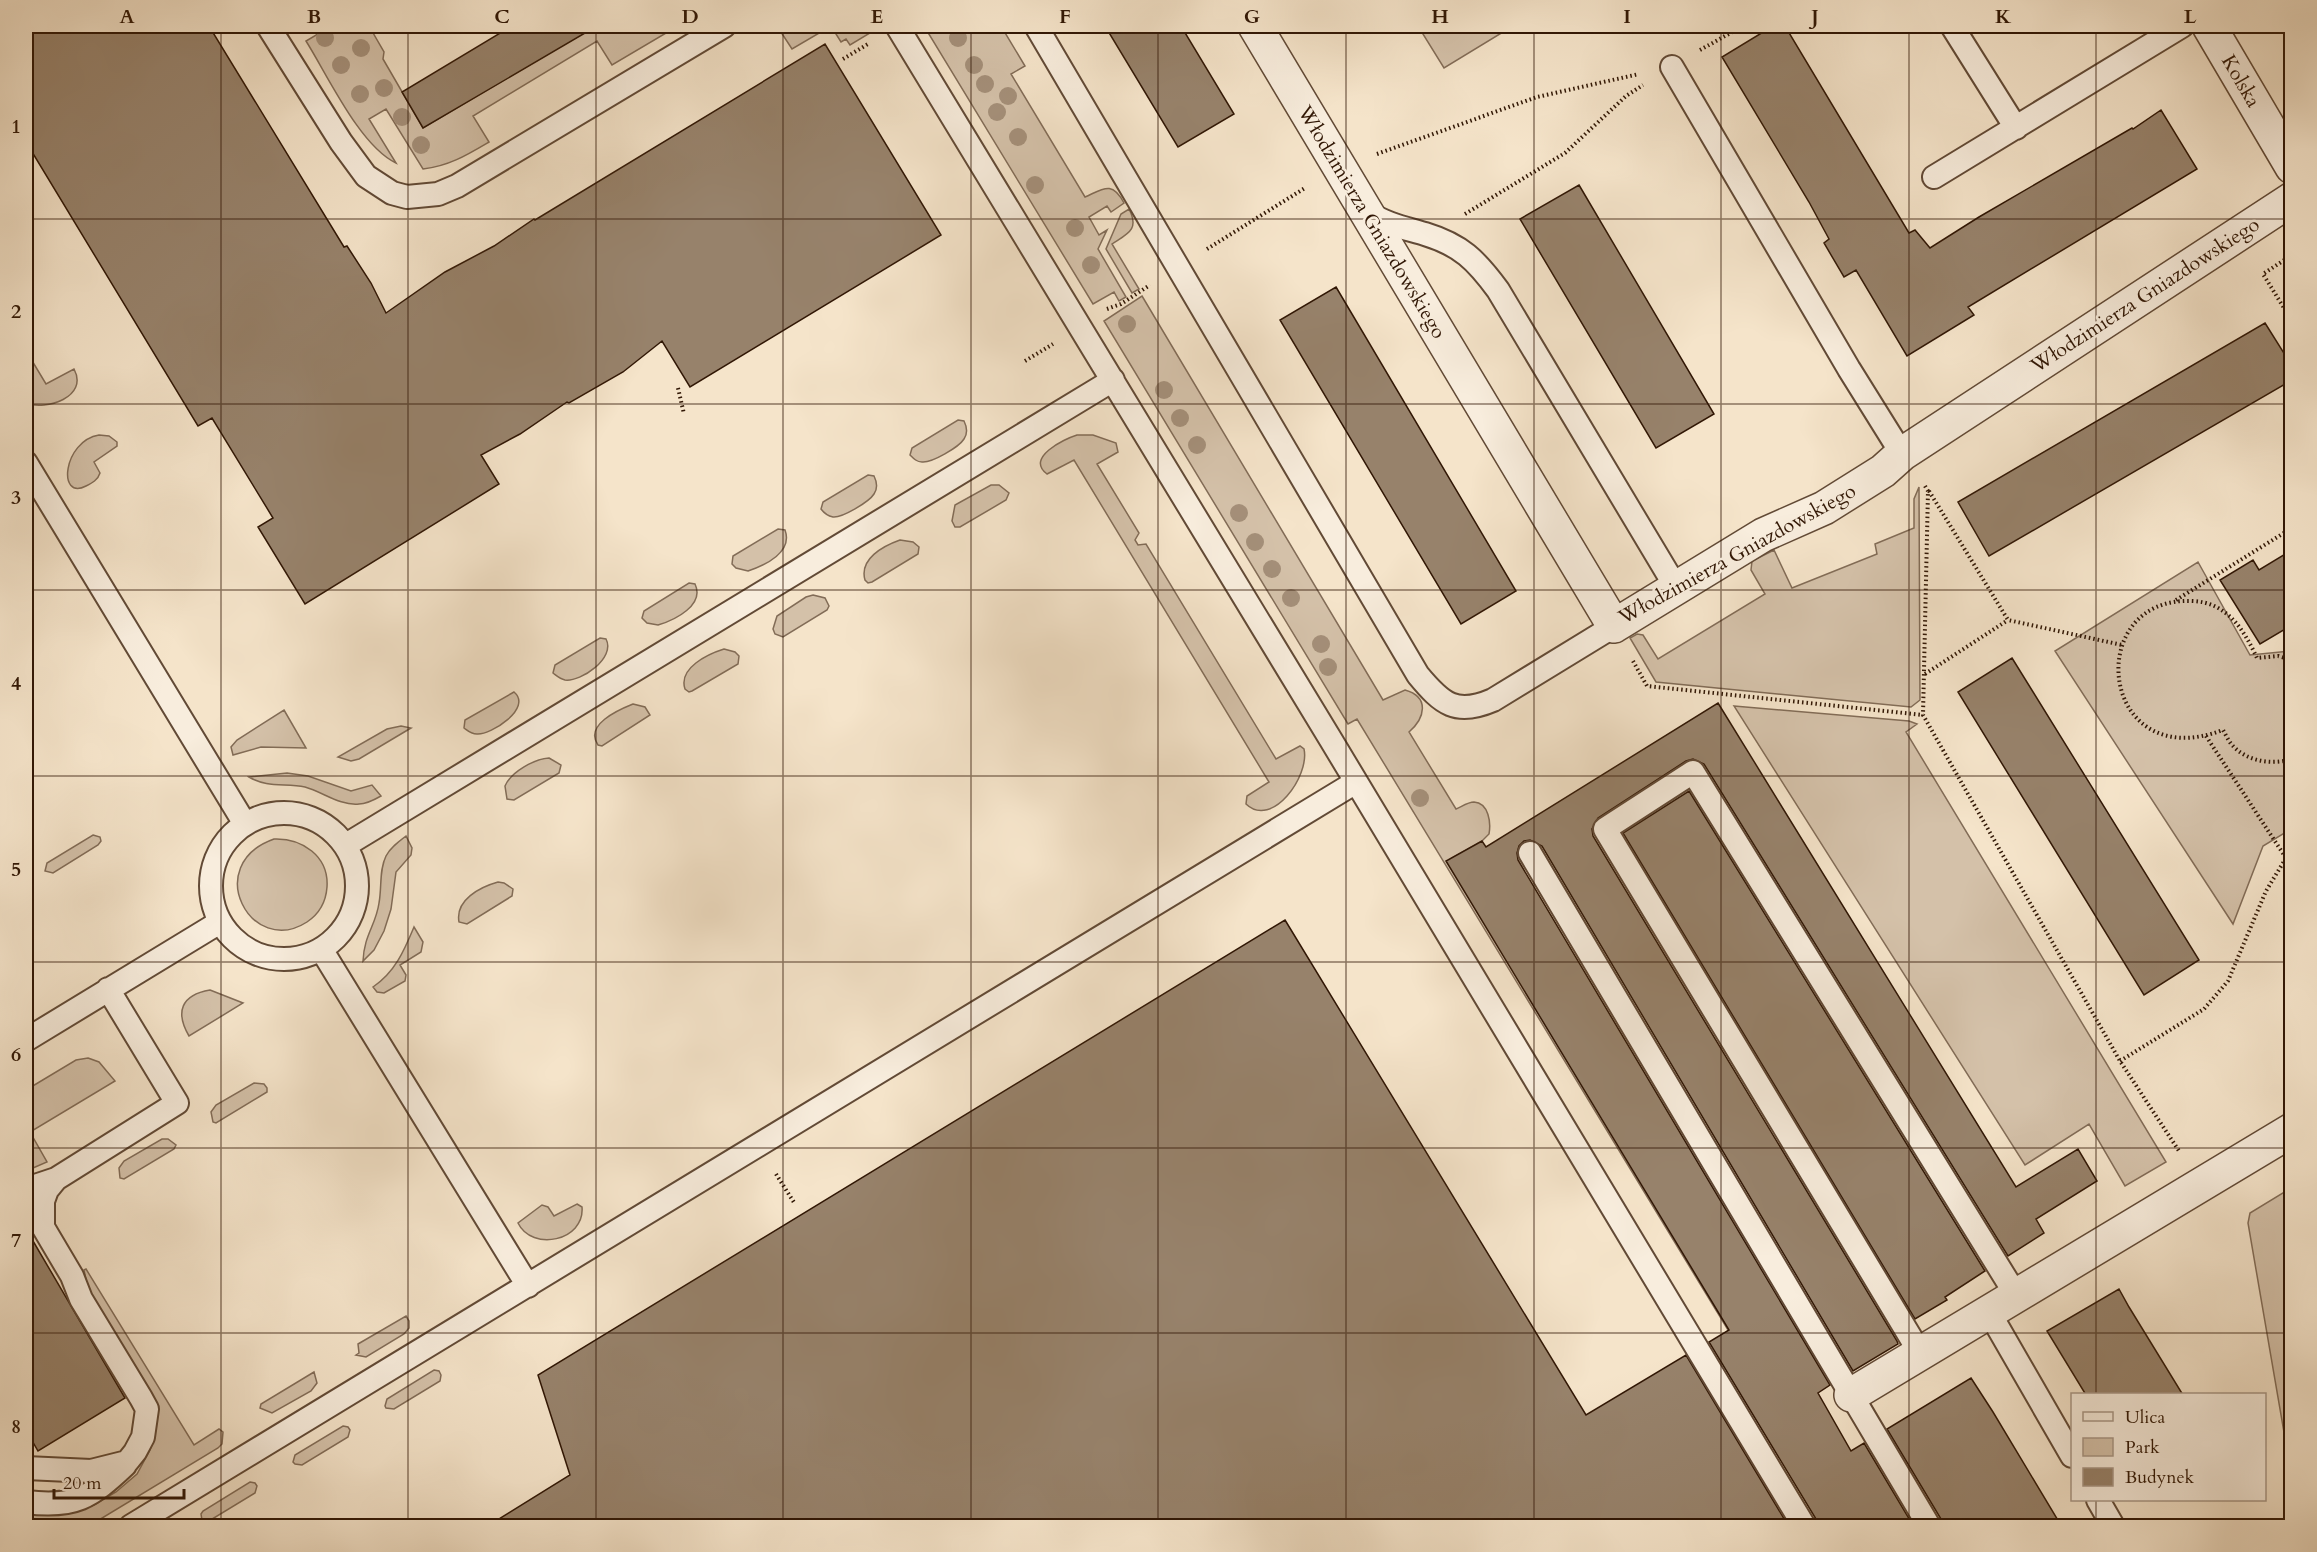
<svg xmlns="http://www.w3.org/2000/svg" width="2317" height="1552" font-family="Cardo,serif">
	<rect width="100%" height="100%" fill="#f5e4ca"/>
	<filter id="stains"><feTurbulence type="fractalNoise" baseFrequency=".00333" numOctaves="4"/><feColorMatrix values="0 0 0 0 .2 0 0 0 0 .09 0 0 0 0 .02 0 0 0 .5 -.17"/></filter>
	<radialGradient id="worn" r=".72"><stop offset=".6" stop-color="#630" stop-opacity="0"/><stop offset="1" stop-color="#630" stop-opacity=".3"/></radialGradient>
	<!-- green -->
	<path fill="#d4c1a9" stroke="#826c57" stroke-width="1.5" d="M 313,26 L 369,26 L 384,52 L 383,59 L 423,128 L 595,26 L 678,26 L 612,65 L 597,41 L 473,116 L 489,142 C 467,155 449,166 423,169 L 386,109 L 369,119 L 396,163 C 360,146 328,76 306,41 L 318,34 Z
		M 777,26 L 861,26 L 870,33 L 850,45 L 846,39 L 841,42 L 831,26 L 792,49 Z
		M 924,26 L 1001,26 L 1025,66 L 1011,74 L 1085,197 C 1103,189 1112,180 1124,203 L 1111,212 L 1107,206 L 1089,217 L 1099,235 L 1107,230 L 1098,249 L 1126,297 L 1119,301 L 1114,292 L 1093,304 Z
		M 1418,26 L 1513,26 L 1444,68 Z
		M 1129,209 C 1140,230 1127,234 1112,244 L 1139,289 L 1132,293 L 1106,249 L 1121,214 Z
		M 1142,296 L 1383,700 L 1405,690 C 1430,697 1425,718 1409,732 L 1456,809 C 1461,807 1468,802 1474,802 C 1489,803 1491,823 1489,834 L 1482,841 L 1452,858 L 1632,1167 L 1847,1526 L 1357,719 L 1348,724 L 1104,321 Z
		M 26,358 L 31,359 L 46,384 L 74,369 C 89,397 46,411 26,403 Z
		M 958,420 L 964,421 C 967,427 968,433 964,439 C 959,447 932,463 922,462 C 917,462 914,459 910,455 L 912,448 Z
		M 99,435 L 109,436 L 117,442 L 117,446 L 94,462 L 100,473 C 98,480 92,483 86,486 C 57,501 63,441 99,435 Z
		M 1077,435 L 1093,435 L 1116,443 L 1118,452 L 1097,464 L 1139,533 L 1135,540 L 1138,545 L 1146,544 L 1276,759 L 1300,746 L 1304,749 C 1310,776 1272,829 1246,804 L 1247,796 L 1269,782 L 1074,460 L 1047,474 C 1025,458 1064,439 1077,435 Z
		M 868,475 L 874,476 C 877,482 878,488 874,494 C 869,502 842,518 833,517 C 828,516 824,513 821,509 L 823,502 Z
		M 991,485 L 999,485 L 1009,493 L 1006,500 L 960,527 L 955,527 L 952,521 L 955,505 Z
		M 1919,487 L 1920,700 L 1911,707 L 1656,682 L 1630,638 L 1637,634 L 1643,635 L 1658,659 L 1765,594 L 1751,570 L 1752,561 L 1774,550 L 1792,588 L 1877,554 L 1875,544 L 1914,528 L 1914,499 Z
		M 778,529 L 785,530 C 793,552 766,565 748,571 L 736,568 L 732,564 L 733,556 Z
		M 900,540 L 913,542 L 919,547 L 918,554 L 872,582 L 868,583 L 865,580 C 859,559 883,546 900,540 Z
		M 2198,562 L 2250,655 L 2291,651 L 2291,829 L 2263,846 L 2233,924 L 2055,651 Z
		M 689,583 L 695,584 C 705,605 675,620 658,625 L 647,623 L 642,618 L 644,611 Z
		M 813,595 L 825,598 L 829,606 L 827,610 L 783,637 L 775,634 L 773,629 L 777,616 L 806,597 Z
		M 600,638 L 606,639 C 616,658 581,682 565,680 C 560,679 557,676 553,673 L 555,665 Z
		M 724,649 L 735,652 L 739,656 L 738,664 L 692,691 L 689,692 L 685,689 C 678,668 708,654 724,649 Z
		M 514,692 C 533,708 491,735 477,734 C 471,734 468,731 464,728 L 465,720 Z
		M 633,704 L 645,707 L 650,715 L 602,746 L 598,745 C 584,725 618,710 633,704 Z
		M 1734,706 L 1909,721 L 1917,724 L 1906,732 L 2166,1162 L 2125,1186 L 2089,1124 L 2025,1165 Z
		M 284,710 L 306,748 L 261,747 L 233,755 L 231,747 L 237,740 Z
		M 401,726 L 411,728 L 359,759 L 351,761 L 338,757 L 387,729 Z
		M 549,758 L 561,765 L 559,773 L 514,800 L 507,799 L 505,786 C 511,772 534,759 549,758 Z
		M 287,773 L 308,776 L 351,791 L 372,785 L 381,796 C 374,800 367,804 359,804 C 340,806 323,792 305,787 C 285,783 267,788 249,777 Z
		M 93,835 L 100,837 L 101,841 L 98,845 L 53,873 L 45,871 L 47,863 Z
		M 406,836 L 412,848 L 411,855 L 396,872 L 391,909 L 384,931 L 374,950 L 363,961 C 364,935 376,925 379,903 C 382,887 379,870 386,856 C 390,848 398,842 406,836 Z
		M 274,839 C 302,838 329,856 327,887 C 326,901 319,914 307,922 C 251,958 201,865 274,839 Z
		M 498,882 L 504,883 L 513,889 L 512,896 L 467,924 L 459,922 C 455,900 480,887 498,882 Z
		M 414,927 L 423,942 L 421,952 L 400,965 L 406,975 L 405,981 L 384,993 L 377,992 L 373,987 C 395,972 404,951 414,927 Z
		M 210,990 L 243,1003 L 189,1036 C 175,1012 181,995 210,990 Z
		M 88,1058 L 99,1062 L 115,1081 L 30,1132 L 47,1162 L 26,1171 L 26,1090 L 76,1060 Z
		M 254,1083 L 264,1084 L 267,1088 L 267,1092 L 216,1123 L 213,1122 L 211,1112 L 216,1105 Z
		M 162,1139 L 168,1139 L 176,1145 L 174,1149 L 124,1179 L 120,1178 L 119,1168 L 124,1161 Z
		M 2291,1188 L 2291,1473 L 2248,1223 L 2250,1213 Z
		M 577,1204 L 582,1207 C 585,1241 532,1252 518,1223 L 542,1205 L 548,1207 L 554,1216 Z
		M 86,1269 L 194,1445 L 219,1429 L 223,1432 L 222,1444 L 218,1448 L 89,1526 L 32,1526 L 27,1518 L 28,1515 L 70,1513 L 94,1505 L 116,1492 L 137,1474 L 150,1450 L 154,1439 L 157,1413 L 89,1293 L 84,1270 Z
		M 406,1316 L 409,1321 L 409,1328 L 404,1334 L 366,1357 L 356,1355 L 359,1353 L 358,1344 Z
		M 434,1370 L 439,1371 L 441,1375 L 440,1381 L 394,1409 L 386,1408 L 385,1406 L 387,1399 Z
		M 314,1372 L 317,1383 L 311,1391 L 272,1413 L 260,1408 L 261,1404 Z
		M 343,1426 L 348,1427 L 350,1430 L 348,1437 L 302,1465 L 295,1464 L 293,1462 L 295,1455 Z
		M 250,1482 L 255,1483 L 257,1486 L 255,1493 L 209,1521 L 202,1520 L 201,1514 L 203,1511 Z"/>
	<!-- building -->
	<path fill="#97826b" stroke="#311705" stroke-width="1.5" d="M 26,26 L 209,26 L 344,247 L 347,246 L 371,283 L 386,313 L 445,272 L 494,246 L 534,219 L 535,220 L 825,44 L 941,235 L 690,387 L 662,341 L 623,372 L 569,403 L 567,402 L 520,434 L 481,455 L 499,484 L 305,604 L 258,527 L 273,518 L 212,418 L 198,426 L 26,142 Z
		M 512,26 L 597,26 L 423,128 L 402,92 Z
		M 1105,26 L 1181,26 L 1234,114 L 1178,147 Z
		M 1773,26 L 1785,26 L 1909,233 L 1915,230 L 1930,248 L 1979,217 L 2132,128 L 2133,129 L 2161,110 L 2197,169 L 1968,307 L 1974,315 L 1907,356 L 1856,270 L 1844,277 L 1824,243 L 1829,239 L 1809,202 L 1722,57 Z
		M 1579,185 L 1714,414 L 1656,448 L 1520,219 Z
		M 1336,287 L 1516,591 L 1461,624 L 1280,320 Z
		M 2265,323 L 2292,366 L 2292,380 L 1989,556 L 1958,502 Z
		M 2292,550 L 2292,625 L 2260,644 L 2220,580 L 2253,560 L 2259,570 Z
		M 2012,658 L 2199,960 L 2144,995 L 1958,692 Z
		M 1718,703 L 2016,1187 L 2078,1149 L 2097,1181 L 2036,1219 L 2044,1233 L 2008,1256 L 1704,764 L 1693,759 L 1686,761 L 1598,818 L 1592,829 L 1593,836 L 1897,1341 L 1898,1344 L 1853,1371 L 1542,846 L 1530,840 L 1524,841 L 1519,846 L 1517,853 L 1518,860 L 1830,1385 L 1818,1393 L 1851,1451 L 1864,1443 L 1914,1527 L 1817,1527 L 1816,1519 L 1709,1342 L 1729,1330 L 1446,861 L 1482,841 L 1486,847 Z
		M 1689,791 L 1985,1271 L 1945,1297 L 1947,1300 L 1915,1319 L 1623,833 Z
		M 1285,920 L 1586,1415 L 1686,1355 L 1789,1527 L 486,1527 L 570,1475 L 538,1375 Z
		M 26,1229 L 125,1398 L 38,1451 L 26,1430 Z
		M 2119,1289 L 2129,1307 L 2183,1395 L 2086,1395 L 2047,1331 Z
		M 1971,1378 L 1993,1412 L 2062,1527 L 1942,1527 L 1941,1519 L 1887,1429 Z"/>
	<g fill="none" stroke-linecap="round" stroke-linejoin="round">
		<defs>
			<path id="lane" d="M 268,26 L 341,142 L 366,176 L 392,193 L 407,197 L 438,194 L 457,186 L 724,26
				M 897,26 L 1331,740 L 1804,1526
				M 1036,26 L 1418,675 C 1442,704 1456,716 1493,700 L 1614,626
				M 1952,26 L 2016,128
				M 1672,67 L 1849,369 L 1902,454
				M 1934,177 L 2182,26
				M 1367,212 C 1385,224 1405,228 1425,234 C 1461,245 1476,260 1498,290 L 1677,589
				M 26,463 L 245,824
				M211 886a73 73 0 1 1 146 0a73 73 0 1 1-146 0Z
				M 346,845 L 1113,380
				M 1530,853 L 1929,1526
				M 321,949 L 528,1286
				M 26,1040 L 220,922
				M 26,1189 L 56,1179 L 177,1103 L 108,989
				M 1989,1312 L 2072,1456
				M 1920,1353 L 1605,829 L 1693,772 L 2016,1295
				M 26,1468 L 91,1471 L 127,1462 L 135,1452 L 143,1437 L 147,1409 L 141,1398 L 81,1299 L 72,1276 L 43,1227 L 43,1201 L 47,1190 L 56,1179
				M 2098,1500 L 2113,1526
				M 26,1502 C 75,1508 90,1498 125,1465
				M 131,1526 L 1356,782"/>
			<path id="street" d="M 1255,26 L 1614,626 L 1763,535 L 1824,508 L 1883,471 L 1902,454 L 2292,199
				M 2209,26 L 2292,167
				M 1851,1395 L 2292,1130"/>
		</defs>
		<!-- lane casing -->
		<use href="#lane" stroke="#624a36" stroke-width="26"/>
		<!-- street casing -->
		<use href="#street" stroke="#624a36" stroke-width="36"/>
		<!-- path -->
		<path stroke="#311705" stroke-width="4" stroke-dasharray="1.5 3" stroke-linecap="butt" d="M 1700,50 L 1743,26
			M 843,59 L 868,44
			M 1377,154 L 1537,97 L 1639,74
			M 1465,214 L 1565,153 L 1626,96 L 1643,85
			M 1207,249 L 1305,188
			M 2292,255 L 2263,274 L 2292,321
			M 1107,309 L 1121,304 L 1150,285
			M 1025,361 L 1053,344
			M 678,388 L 684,414
			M 1925,486 L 1928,491 L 1923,715 L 2120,1061 L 2179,1151
			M 1929,491 L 2008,620 L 2122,645
			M 2176,600 L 2292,528
			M 2292,660 L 2278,656 L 2257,658 C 2244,630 2227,602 2192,601 C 2081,596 2099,777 2223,730 C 2226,735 2229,742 2233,746 C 2248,762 2273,765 2292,759
			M 1633,661 L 1647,686 L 1923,715
			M 1925,674 L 2008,620
			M 2206,736 L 2286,858
			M 2120,1061 L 2204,1009 L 2228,981 L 2266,891 L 2286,858 L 2292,854
			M 776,1174 L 795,1204"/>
		<!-- lane -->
		<use href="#lane" stroke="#f8eddd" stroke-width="22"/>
		<!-- street -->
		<use href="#street" stroke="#f8eddd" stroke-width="33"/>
	</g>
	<!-- trees -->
	<g fill="#a48f79">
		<circle cx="325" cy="38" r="9"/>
		<circle cx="958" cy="38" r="9"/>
		<circle cx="361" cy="48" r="9"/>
		<circle cx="341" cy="65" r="9"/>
		<circle cx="974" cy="65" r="9"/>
		<circle cx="985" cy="84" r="9"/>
		<circle cx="384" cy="88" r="9"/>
		<circle cx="360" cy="94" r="9"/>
		<circle cx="1008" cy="96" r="9"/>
		<circle cx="997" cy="112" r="9"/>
		<circle cx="402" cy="117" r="9"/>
		<circle cx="1018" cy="137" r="9"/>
		<circle cx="421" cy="145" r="9"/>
		<circle cx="1035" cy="185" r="9"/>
		<circle cx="1075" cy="228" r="9"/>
		<circle cx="1091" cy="265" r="9"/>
		<circle cx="1127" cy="324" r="9"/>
		<circle cx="1164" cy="390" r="9"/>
		<circle cx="1180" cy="418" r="9"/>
		<circle cx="1197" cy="445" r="9"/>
		<circle cx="1239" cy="513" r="9"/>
		<circle cx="1255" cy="542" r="9"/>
		<circle cx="1272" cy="569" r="9"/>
		<circle cx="1291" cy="598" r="9"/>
		<circle cx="1321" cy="644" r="9"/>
		<circle cx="1328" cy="667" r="9"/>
		<circle cx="1420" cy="798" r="9"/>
	</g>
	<!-- grid -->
	<path fill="none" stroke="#311705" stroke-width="1.5" stroke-opacity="0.55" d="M 221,26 L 221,1526M 408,26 L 408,1526M 596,26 L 596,1526M 783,26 L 783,1526M 971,26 L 971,1526M 1158,26 L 1158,1526M 1346,26 L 1346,1526M 1534,26 L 1534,1526M 1721,26 L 1721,1526M 1909,26 L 1909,1526M 2096,26 L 2096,1394M 26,219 L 2292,219M 26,404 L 2292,404M 26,590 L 2292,590M 26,776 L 2292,776M 26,962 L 2292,962M 26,1148 L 2292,1148M 26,1333 L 2292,1333M 2096,1500 L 2096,1526"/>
	<g text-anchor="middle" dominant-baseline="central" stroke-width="5" stroke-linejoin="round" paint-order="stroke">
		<!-- street labels -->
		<g font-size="20" fill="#311705" stroke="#f8eddd">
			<text transform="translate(2241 81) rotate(60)">Kolska</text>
			<text transform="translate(1372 222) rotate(59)">Włodzimierza Gniazdowskiego</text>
			<text transform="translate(2145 295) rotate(-33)">Włodzimierza Gniazdowskiego</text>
			<text transform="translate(1737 554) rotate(-29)">Włodzimierza Gniazdowskiego</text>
		</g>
	</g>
	<!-- margin -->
	<rect width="2317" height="1552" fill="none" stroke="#f5e4ca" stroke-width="66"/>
	<!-- legend -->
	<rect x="2071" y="1393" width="195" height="108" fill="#f8eddd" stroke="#a89787" stroke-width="1.5"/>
	<rect x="2083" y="1412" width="30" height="9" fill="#f8eddd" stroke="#a89787" stroke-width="1.5"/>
	<text x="2125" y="1423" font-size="18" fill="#311705">Ulica</text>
	<rect x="2083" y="1438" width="30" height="18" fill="#d4c1a9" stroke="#a89787" stroke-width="1.5"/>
	<text x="2125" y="1453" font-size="18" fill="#311705">Park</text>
	<rect x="2083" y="1468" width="30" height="18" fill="#97826b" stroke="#a89787" stroke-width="1.5"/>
	<text x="2125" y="1483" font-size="18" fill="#311705">Budynek</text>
	<!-- scale -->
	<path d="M54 1489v9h130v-9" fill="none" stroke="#311705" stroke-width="3"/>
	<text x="63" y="1489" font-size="18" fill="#311705" stroke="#f8eddd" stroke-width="4.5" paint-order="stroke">20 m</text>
	<rect x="33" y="33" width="2251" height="1486" fill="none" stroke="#311705" stroke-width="2"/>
	<g font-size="20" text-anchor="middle" font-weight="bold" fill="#311705">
		<text x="127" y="23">A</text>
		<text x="314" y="23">B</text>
		<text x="502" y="23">C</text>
		<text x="690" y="23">D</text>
		<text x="877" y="23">E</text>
		<text x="1065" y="23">F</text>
		<text x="1252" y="23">G</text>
		<text x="1440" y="23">H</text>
		<text x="1627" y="23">I</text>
		<text x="1815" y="23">J</text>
		<text x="2003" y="23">K</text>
		<text x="2190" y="23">L</text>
		<text x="16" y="133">1</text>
		<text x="16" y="318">2</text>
		<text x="16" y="504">3</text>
		<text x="16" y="690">4</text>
		<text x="16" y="876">5</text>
		<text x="16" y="1061">6</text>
		<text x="16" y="1247">7</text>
		<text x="16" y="1433">8</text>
	</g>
	<rect width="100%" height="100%" filter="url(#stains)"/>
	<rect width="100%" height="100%" fill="url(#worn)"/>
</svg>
